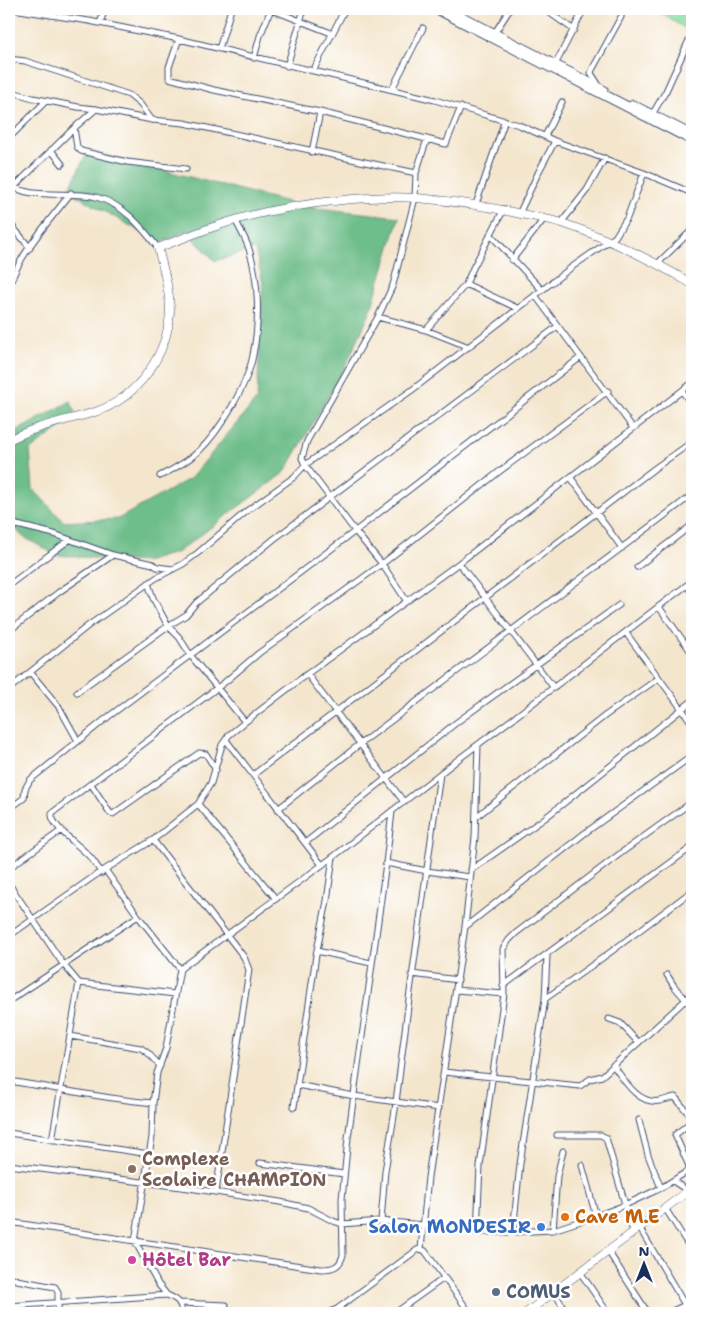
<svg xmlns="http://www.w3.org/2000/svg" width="701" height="1322" font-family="'Shantell Sans',sans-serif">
	<rect width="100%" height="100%" fill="#fff"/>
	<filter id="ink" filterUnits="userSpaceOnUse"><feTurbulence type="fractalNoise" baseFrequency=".02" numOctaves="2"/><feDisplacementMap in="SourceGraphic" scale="10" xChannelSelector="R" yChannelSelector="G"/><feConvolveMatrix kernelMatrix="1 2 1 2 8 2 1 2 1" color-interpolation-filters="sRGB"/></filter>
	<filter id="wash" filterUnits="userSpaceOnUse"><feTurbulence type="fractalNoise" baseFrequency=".0096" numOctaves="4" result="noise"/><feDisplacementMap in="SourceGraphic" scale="20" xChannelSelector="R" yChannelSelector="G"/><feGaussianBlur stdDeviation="1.12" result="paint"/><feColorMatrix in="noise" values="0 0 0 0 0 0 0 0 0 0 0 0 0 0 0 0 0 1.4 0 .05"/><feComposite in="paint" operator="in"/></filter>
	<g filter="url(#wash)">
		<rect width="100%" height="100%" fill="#f4e6cd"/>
		<!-- green -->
		<path fill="#89e0a4" stroke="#528881" d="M 652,9 L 692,9 L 692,32 L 653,9 Z"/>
		<!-- forest -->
		<path fill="#6ebe8a" stroke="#447674" d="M 88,151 L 307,207 L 399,217 L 370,313 L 344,369 L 285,472 L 178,552 L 145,562 L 56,555 L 22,536 L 9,521 L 9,449 L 15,432 L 71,401 L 76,416 L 30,450 L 33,489 L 64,522 L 118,519 L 191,478 L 257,399 L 263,283 L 255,249 L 215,261 L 186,231 L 161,243 L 68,191 Z"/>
	</g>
	<g filter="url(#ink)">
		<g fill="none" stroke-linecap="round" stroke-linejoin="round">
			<defs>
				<path id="street" d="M 13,9 L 89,21 L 179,39 L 435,100 L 519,125 L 555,141 L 644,173 L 692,193
					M 270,9 L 331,33
					M 451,9 L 598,85 L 605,89 L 603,94
					M 544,9 L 574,30
					M 100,23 L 105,9
					M 494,34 L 510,9
					M 179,39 L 169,67 L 169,78 L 214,90 L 320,112 L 446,144 L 461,107
					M 219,49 L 231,9
					M 254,58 L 260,36 L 271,9
					M 9,59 L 25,61 L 129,95 L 140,104 L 152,120
					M 556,63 L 584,9
					M 287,66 L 304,9
					M 313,71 L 345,9
					M 598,84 L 591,73 L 592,70 L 621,17
					M 392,89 L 423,28
					M 9,91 L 33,98 L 78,107 L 96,109 L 152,120 L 184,123 L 416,173
					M 628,106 L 633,103 L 692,133
					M 653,113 L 666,91 L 689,40
					M 74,128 L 77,147 L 81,151 L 127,162 L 186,169
					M 545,136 L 562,102
					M 9,138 L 46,101
					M 51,150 L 62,164
					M 312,152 L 320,112
					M 9,183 C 26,201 71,190 96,197 C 123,204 141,226 158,248
					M 9,192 L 74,128 L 96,109
					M 476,204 L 505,120
					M 519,214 L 539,171 L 555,141
					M 9,222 L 30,248
					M 561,223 L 587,190 L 605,158
					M 490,234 L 542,290
					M 512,260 L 544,219
					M 657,264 L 692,230
					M 466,284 L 517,308
					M 9,287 C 19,254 50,220 71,193
					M 535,295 L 633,428
					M 378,317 L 426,330 L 469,347
					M 426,330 L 466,284 L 473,268 L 504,209
					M 682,391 L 692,405
					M 160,476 C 174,469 187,462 199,451 C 220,431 248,384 253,355 C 260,321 259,281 249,249 C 246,239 240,230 236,221
					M 571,478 L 622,548
					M 9,523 L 54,534 L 113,555 L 153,564 L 157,567 L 173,569
					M 9,531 L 17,525
					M 459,563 L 554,688
					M 637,567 L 692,525
					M 148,583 L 153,598 L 168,626 L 179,637 L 191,656 L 245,722
					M 9,585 L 69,540
					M 687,585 L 692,593
					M 406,600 L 382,564 L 355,531 L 305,465 L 302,458 L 307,441 L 378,317 L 393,285 L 415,198 L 416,173 L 427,139
					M 659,607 L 692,653
					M 9,631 L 59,592 L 113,555
					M 31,673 L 59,707 L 78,741
					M 307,674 L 404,802
					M 659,678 L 692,723
					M 9,689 L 89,625 L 156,578 L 183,564 L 199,552 L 248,510 L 294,477 L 305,465 L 412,390 L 572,267 L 615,237 L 627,218 L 644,173
					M 77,692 L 168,626 L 186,615 L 196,603 L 274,539 L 558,326
					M 226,740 L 322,865
					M 253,775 L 655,468 L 692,442
					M 91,784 L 110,813 L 113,814 L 199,753 L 206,754 L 216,770
					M 198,804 L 276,899
					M 9,809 L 24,798 L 25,789 L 30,780 L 108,717 L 358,529 L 581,357
					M 278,809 L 360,744 L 692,495
					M 476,817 L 606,715 L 659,678 L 626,633
					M 153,840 L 244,957 L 249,970 L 216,1192
					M 305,843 L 457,722 L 619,605
					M 386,863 L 427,871 L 470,877
					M 9,868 L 62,830
					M 471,870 L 545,818 L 692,701
					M 106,871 L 138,916 L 180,969
					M 102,873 C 97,867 93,859 87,854 C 79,845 50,826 52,813 L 225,682 L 259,653 L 382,564 L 500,471 L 608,391
					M 9,884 L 63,964 L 79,983 L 175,994
					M 465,927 L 585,833 L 692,756
					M 9,936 L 96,875 L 153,840 L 198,804 L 211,783 L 222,745 L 229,735 L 245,722 L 307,674 L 459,563 L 692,383
					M 317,951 L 371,963
					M 691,960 L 692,961
					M 412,974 L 458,980
					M 667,975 L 674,986 L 692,1007
					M 503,986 L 692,847
					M 456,990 L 504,994
					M 545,999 L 612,951 L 692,891
					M 9,1001 L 138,916
					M 609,1019 L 620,1023 L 638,1042
					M 70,1036 L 141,1048 L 148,1053 L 160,1066
					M 613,1065 C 624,1080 638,1105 660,1101 C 665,1100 670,1098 675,1097 L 692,1118
					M 444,1072 L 580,1086 L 590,1079 L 602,1076 L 692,994
					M 9,1081 C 57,1088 104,1099 153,1103
					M 297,1085 L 354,1096 L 439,1108
					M 294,1107 L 316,955 L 327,901 L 333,857
					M 639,1120 L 648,1155 L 661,1188
					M 9,1133 L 149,1154
					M 557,1135 L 601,1135 L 606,1138 L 633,1232
					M 52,1140 L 79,983
					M 260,1163 L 344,1174
					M 9,1165 L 189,1188 L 280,1202 L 308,1208 L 333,1221 L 342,1224 L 381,1221 L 443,1227 L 477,1232 L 513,1232 L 553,1230 L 596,1216 L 625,1205 L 661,1188 L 688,1171 L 690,1169 L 689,1166 L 675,1135 L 692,1121
					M 582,1165 L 596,1216
					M 673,1181 L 688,1191
					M 665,1208 L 692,1251
					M 381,1221 L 385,1171 L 395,1110 L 409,999 L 440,774
					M 9,1222 L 321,1269 C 333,1269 340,1267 343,1255 L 342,1199 L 348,1138 L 386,863 L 392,812
					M 639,1227 L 685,1305
					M 553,1230 L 557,1176 L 563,1151
					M 477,1232 L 480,1166 L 504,994 L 503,949 L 509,940 L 516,933 L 621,853 L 692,802
					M 513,1232 L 520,1164 L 545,999 L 547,955
					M 421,1249 L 428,1177 L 465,927 L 475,837 L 478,745
					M 421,1249 L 425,1251 L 470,1313
					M 608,1251 L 648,1313
					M 580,1272 L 608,1313
					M 9,1276 L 17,1280 L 55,1287 L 58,1292 L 58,1313
					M 554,1292 L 567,1313
					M 167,1295 L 158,1284 L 135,1241 L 152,1137 L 153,1103 L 157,1073 L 166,1048 L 180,969 L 333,857 L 460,758 L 515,717 L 692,581
					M 180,1303 L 226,1305
					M 9,1306 L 167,1295 C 177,1299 181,1302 182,1313
					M 327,1313 L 337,1309 L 417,1250 L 421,1249
					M 395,1313 L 444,1278
					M 668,1313 L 692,1302"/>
				<path id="secondary" d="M 9,440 C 35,426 66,421 95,412 C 138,398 168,354 170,311 C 170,290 163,268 158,248 C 193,234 229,220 266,212 C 315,202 367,195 417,198 C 452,201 487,206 521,214 C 535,217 549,219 562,223 C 608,238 652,260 692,284
					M 526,1313 L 692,1188"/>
				<path id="primary" d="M 437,9 L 692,140"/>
			</defs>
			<!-- street casing -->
			<use href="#street" stroke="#3c4a6f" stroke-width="7"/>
			<!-- secondary casing -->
			<use href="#secondary" stroke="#3c4a6f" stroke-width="9"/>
			<!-- primary casing -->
			<use href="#primary" stroke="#3c4a6f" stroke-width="11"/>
			<!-- street -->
			<use href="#street" stroke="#fff" stroke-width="5"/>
			<!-- secondary -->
			<use href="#secondary" stroke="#fff" stroke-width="8"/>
			<!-- primary -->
			<use href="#primary" stroke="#fff" stroke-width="9"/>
		</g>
	</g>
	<!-- markers -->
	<circle fill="#8d6e63" stroke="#fff" stroke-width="2" cx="132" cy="1169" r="5"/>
	<circle fill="#e8710a" stroke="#fff" stroke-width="2" cx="565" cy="1217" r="5"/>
	<circle fill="#3f7fe0" stroke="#fff" stroke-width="2" cx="541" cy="1227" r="5"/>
	<circle fill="#d1479c" stroke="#fff" stroke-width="2" cx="132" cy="1260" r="5"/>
	<circle fill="#5c6f8a" stroke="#fff" stroke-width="2" cx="496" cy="1292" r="5"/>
	<g text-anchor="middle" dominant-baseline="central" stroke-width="5" stroke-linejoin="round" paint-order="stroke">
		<!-- education labels -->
		<g font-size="18" font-weight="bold" fill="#785e54" stroke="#fff" text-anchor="start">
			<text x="142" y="1159">Complexe<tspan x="142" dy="21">Scolaire CHAMPION</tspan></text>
		</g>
		<!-- food labels -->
		<g font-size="18" font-weight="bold" fill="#c56008" stroke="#fff" text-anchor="start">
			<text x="575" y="1217">Cave M.E</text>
		</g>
		<!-- shop labels -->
		<g font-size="18" font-weight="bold" fill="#366cbe" stroke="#fff" text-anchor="end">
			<text x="531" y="1227">Salon MONDESIR</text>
		</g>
		<!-- hotel labels -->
		<g font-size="18" font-weight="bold" fill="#b23c85" stroke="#fff" text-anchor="start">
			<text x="142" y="1260">Hôtel Bar</text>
		</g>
		<!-- service labels -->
		<g font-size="18" font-weight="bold" fill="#4e5e75" stroke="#fff" text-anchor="start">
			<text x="506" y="1292">COMUS</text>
		</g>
	</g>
	<!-- margin -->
	<rect width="701" height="1322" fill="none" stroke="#fff" stroke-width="30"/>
	<!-- north arrow -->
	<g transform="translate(644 1264)" stroke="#ffffff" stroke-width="4" paint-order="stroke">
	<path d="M0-4L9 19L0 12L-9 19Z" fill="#1b2f5e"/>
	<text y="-8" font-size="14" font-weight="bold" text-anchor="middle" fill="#1b2f5e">N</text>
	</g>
</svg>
